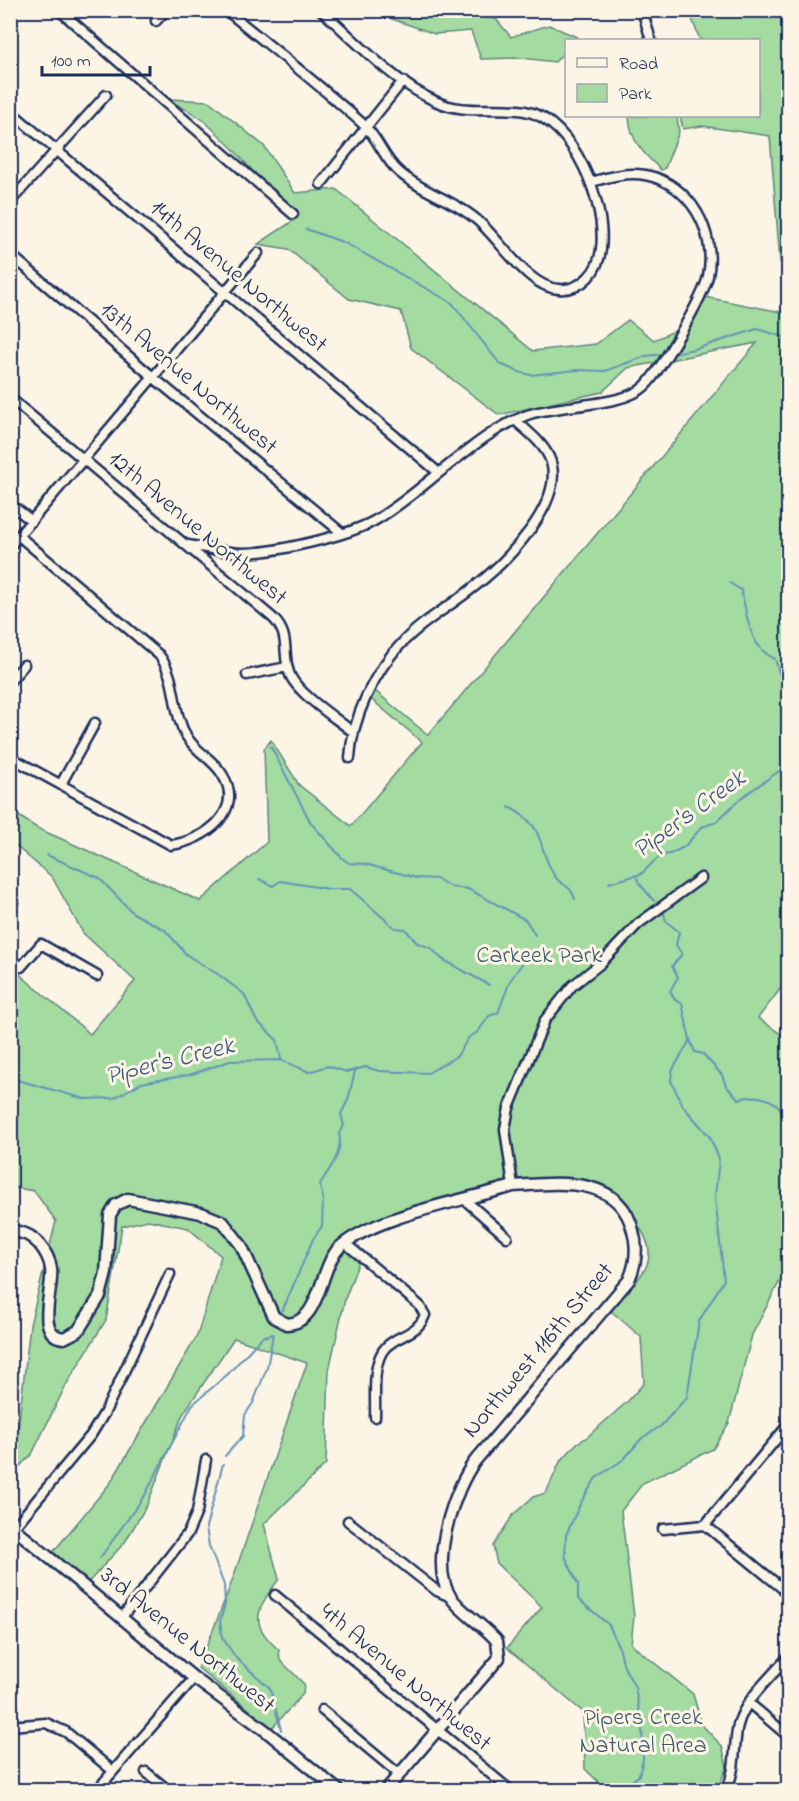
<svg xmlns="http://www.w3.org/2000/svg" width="799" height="1801" font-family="'Indie Flower',sans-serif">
	<rect width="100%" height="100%" fill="#fcf5e5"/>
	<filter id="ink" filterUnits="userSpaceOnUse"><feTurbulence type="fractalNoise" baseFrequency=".0167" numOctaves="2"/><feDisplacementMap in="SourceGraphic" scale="12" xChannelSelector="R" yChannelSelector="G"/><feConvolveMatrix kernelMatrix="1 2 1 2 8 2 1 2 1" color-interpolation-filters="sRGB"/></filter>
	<g filter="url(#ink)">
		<!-- green -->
		<path fill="#a3dba0" stroke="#5f857f" stroke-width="1.5" d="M 392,11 L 460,11 L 463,14 L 496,19 L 511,37 L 549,25 L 577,37 L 574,40 L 566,40 L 566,50 L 555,62 L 522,58 L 481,59 L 471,31 L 435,34 L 392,19 Z
			M 689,11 L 788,11 L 788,268 L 780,262 L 770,136 L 702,126 L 683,129 L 680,116 L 758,116 L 758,40 L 700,40 Z
			M 169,99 L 209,101 L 264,146 L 295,193 L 336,189 L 533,351 L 596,344 L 628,320 L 654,340 L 690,324 L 705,297 L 781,312 L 788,304 L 788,979 L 758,1018 L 788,1039 L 788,1193 L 782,1192 L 788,1221 L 788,1265 L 752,1335 L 729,1423 L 713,1449 L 643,1483 L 621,1511 L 634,1616 L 631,1644 L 693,1694 L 702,1725 L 722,1746 L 727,1766 L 717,1790 L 607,1790 L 585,1769 L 583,1712 L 507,1648 L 542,1607 L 497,1564 L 493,1546 L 513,1515 L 533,1497 L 546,1493 L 560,1462 L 577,1443 L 586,1438 L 628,1401 L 644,1383 L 641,1337 L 610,1310 C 621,1297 639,1282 646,1267 C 660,1239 624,1209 607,1192 L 533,1185 L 391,1221 L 346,1243 L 361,1256 L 345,1299 L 329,1370 L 326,1464 L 264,1524 L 279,1579 C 256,1610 248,1623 279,1650 L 280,1660 L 304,1684 L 303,1694 L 272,1728 L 198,1668 L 231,1584 L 307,1363 L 234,1338 L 183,1414 L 147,1505 L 125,1542 L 85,1586 L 49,1557 L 111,1482 L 197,1336 L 221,1256 L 188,1228 L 148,1220 L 122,1226 L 106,1320 L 66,1385 L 32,1454 L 11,1475 L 11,1435 L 18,1429 L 30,1325 L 56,1221 L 34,1191 L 11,1187 L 11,967 L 90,1034 L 135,981 L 83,933 L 52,877 L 11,842 L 11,811 L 37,828 L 200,901 L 267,842 L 264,749 L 271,740 L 299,785 L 351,826 L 422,742 L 371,699 L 374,690 L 428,735 L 757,343 L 628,368 L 602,392 L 499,415 L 411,348 L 401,311 L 349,299 L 288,249 L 258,244 L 293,221 C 266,185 238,151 204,121 C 194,112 180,108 169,99 Z
			M 629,116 L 677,116 L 679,132 L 665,168 L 661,170 C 644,154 630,141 629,116 Z"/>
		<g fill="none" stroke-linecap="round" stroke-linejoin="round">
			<!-- stream -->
			<path stroke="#6493ba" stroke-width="2" d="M 306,229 L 345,243 L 452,303 L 500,364 L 519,372 L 531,375 L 577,370 L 605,371 L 646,356 L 664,354
				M 673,353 L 695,349 L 757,329 L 788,338
				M 730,583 L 741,590 C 748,615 747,646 775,659 L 779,673 L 788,686
				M 271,747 L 311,823 L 342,858 L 349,863 L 365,864 L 417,878 L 437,879 L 451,887 L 468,889 L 526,920 L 535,935
				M 509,807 C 548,828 535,843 554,875 C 561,887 570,883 575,899
				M 47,855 L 99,878 L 133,913 L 165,930 L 187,955 L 219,975 L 244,994 L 256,1020 L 277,1040 L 281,1059
				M 636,875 L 639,883 L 654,901
				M 259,879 L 273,886 L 280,881 L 329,889 L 350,889 L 395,928 L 405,929 L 417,943 L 431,948 L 442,959 L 489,985
				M 609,883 L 641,874 L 661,855 L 670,854 L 684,847 L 702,827 L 716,822 L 741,798 L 782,769 L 788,768
				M 690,1040 L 695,1052 L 703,1054 L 722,1075 L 726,1086 L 739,1099 C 755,1093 776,1098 784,1114 C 786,1117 786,1120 788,1122
				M 10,1078 L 85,1099 L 114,1098 L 141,1083 L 189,1075 L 230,1061 L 281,1060 L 309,1072 L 328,1066 L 347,1072 L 366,1067 L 379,1071 L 428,1073 L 457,1056 L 469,1037 L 478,1032 L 489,1016 L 498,1013 L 510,981 L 528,955
				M 282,1312 L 313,1239 L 322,1226 L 323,1199 L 320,1184 C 331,1166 343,1154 339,1133 L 344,1126 L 341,1114 L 348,1100 L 355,1071
				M 223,1464 L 206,1527 L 209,1546 L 224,1585 L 225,1604 L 220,1621 L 222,1637 L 236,1658 L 270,1688 L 281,1730
				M 100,1558 L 145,1495 L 192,1405 L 228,1374 L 262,1337 L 273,1334 L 267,1368 L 253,1403 L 245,1415 L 243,1436 L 225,1456
				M 629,1784 L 639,1775 L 643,1759 L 642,1727 L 635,1687 L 624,1667 L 620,1650 L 609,1625 L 578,1599 L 578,1584 L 565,1556 L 566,1535 L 581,1502 L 596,1478 L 624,1459 L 642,1438 L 661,1426 L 687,1397 L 699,1321 L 724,1280 L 715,1197 L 719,1159 L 710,1137 L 683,1106 L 671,1081 L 672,1071 L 690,1040 L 682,1003 L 675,1000 L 670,991 L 678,977 L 672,966 L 682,954 L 676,945 L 679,932 L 666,921 L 664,914"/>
			<defs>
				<path id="minor" d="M 59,10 L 293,214
					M 226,10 C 272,48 320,85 364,125 C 378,138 384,159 399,172 C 423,193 454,200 477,220 C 500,239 528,288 559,289 C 582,291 599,270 601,249 C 607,205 574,120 525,111 C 494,106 465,115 435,101 C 392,81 356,41 321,10
					M 642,10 L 651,40
					M 156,21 L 166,10
					M 10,111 L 439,473
					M 321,184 L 403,81
					M 10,202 L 106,95
					M 10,254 L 154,378 L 342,533
					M 10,398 L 273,618 C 292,637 281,654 290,675 C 298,694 337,719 353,732
					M 10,504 L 32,521
					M 188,545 C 206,548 224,552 242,553 C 274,553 347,536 374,521 C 397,508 419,489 440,472 C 468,450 493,428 527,415 C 557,404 624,407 645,386 C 660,371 704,296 708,276 C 717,232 690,183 645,175 C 626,172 609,177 591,182
					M 10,546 L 258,253
					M 247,675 L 287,667
					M 10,681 L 24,665
					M 10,757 L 171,845 C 204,841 246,811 222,774 C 213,759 196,752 187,737 C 171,711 178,679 159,655 L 19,536
					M 350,758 C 352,719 374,671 402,643 C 422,621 451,606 474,587 C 505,563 569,500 549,457 C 542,442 527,431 515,420
					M 61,784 L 95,723
					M 10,904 L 13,902
					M 10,959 L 21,967 L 41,944 L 97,976
					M 513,1186 L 505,1129 L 509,1108 L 545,1020 L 572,986 L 600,964 L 638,924 L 701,878
					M 465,1200 L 507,1237
					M 345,1243 L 419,1305 L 425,1315 C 417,1335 399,1334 386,1347 C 371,1362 376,1398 375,1417
					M 348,1521 L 437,1591 L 451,1597
					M 705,1525 L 788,1425
					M 663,1529 L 705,1525 L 788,1593
					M 11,1531 L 91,1435 L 105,1412 L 170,1274
					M 275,1595 L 510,1790
					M 122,1617 L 188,1533 L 197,1512 L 206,1460
					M 749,1703 L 788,1736
					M 322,1710 L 400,1775
					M 10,1726 L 46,1723 L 66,1732 L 113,1771
					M 146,1772 L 168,1790
					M 97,1790 L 194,1678
					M 726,1790 C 737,1769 733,1748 738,1725 C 745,1699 771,1677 788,1657"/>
				<path id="tertiary" d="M 10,1231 C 22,1231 31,1235 39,1244 C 45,1251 50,1260 51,1269 C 54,1288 34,1336 64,1338 L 78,1331 L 100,1296 L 106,1273 L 110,1215 L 116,1205 L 128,1199 L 201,1213 L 223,1222 L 241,1245 L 274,1317 L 287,1324 C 321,1323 319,1268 339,1248 C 373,1216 467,1200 513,1186 C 559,1183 620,1175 633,1231 C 638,1248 636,1264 629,1280 L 475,1461 C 454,1489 429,1563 450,1596 C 462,1614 483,1624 497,1641 L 499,1658 L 386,1790
					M 10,1525 L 194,1678 L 266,1731 L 338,1790"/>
			</defs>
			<!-- minor casing -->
			<use href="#minor" stroke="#1b2f5e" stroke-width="13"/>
			<!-- tertiary casing -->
			<use href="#tertiary" stroke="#1b2f5e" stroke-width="15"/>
			<!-- minor -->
			<use href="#minor" stroke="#fcf5e5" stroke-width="8"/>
			<!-- tertiary -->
			<use href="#tertiary" stroke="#fcf5e5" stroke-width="10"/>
		</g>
	</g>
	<g text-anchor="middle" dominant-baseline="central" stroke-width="6" stroke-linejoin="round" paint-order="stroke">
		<!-- street labels -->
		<g font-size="24" fill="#1b2f5e" stroke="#fcf5e5">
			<text transform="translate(238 277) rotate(40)">14th Avenue Northwest</text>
			<text transform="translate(188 379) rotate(40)">13th Avenue Northwest</text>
			<text transform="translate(197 529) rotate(40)">12th Avenue Northwest</text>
			<text transform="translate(539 1351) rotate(-50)">Northwest 116th Street</text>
			<text transform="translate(187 1641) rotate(39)">3rd Avenue Northwest</text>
			<text transform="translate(405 1678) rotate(40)">4th Avenue Northwest</text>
		</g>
		<!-- park labels -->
		<g font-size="24" fill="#3d5a6e" stroke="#fcf5e5">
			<text x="539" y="956">Carkeek Park</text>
			<text x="643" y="1718">Pipers Creek<tspan x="643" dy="28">Natural Area</tspan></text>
		</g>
		<!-- water labels -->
		<g font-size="26" font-style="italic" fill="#3a5884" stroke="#fcf5e5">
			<text transform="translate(690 815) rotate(-36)">Piper's Creek</text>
			<text transform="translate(170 1062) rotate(-14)">Piper's Creek</text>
		</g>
	</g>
	<!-- margin -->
	<rect width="799" height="1801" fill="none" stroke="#fcf5e5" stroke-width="36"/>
	<rect x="18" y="18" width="763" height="1765" fill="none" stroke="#1b2f5e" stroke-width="2" filter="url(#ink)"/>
	<!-- legend -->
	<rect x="565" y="39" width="195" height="78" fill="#fcf5e5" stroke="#a2a6af" stroke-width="1.5"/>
	<rect x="577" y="58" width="30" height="9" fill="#fcf5e5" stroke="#a2a6af" stroke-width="1.5"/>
	<text x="619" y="69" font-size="18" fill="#1b2f5e">Road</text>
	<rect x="577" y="84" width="30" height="18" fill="#a3dba0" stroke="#a2a6af" stroke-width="1.5"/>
	<text x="619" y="99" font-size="18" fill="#1b2f5e">Park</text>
	<!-- scale -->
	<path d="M42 66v9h108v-9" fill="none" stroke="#1b2f5e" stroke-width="3"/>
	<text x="51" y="66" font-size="18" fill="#1b2f5e" stroke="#fcf5e5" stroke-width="4.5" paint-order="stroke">100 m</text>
</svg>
